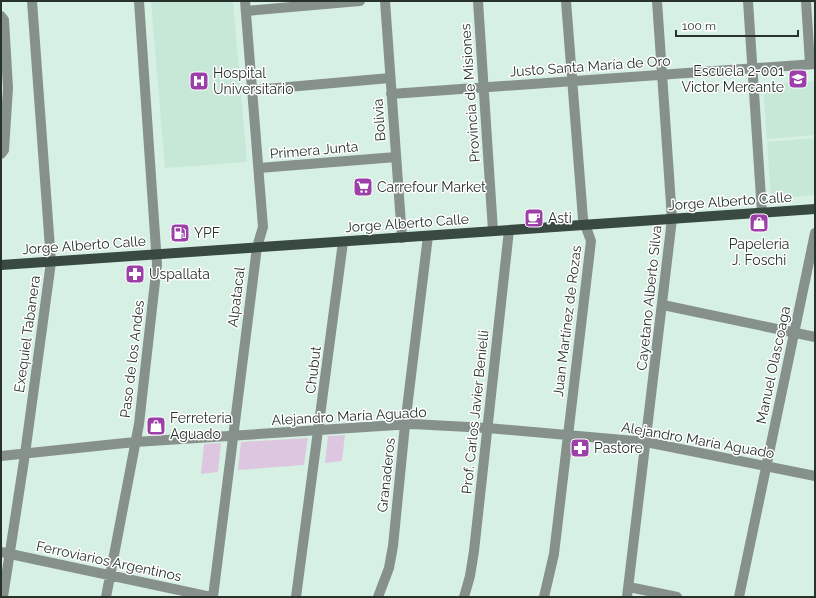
<svg xmlns="http://www.w3.org/2000/svg" width="816" height="598" font-family="Raleway,sans-serif">
	<rect width="100%" height="100%" fill="#d7f0e4"/>
	<!-- built -->
	<path fill="#c7e8d7" d="M 151,1 L 233,1 L 247,162 L 165,168 Z
		M 815,81 L 815,135 L 767,139 L 763,84 Z
		M 815,138 L 815,195 L 771,199 L 767,142 Z"/>
	<!-- green -->
	<path fill="#ddc7e0" d="M 345,435 L 342,461 L 325,463 L 328,436 Z
		M 308,438 L 304,465 L 238,470 L 241,442 Z
		M 221,443 L 218,472 L 201,474 L 204,444 Z"/>
	<g fill="none" stroke-linecap="round" stroke-linejoin="round">
		<!-- minor -->
		<path stroke="#87918c" stroke-width="10" d="M 385,1 L 402,238
			M 478,1 L 493,231
			M 748,1 L 762,213
			M 806,1 L 810,64
			M 246,11 L 360,1
			M 1,16 L 4,20 L 8,88 L 4,150 L 1,154
			M 253,90 L 390,78
			M 391,94 L 815,64
			M 259,168 L 396,157
			M 663,305 L 815,337
			M 1,456 L 135,442 L 412,424 L 487,428 L 646,442 L 815,476
			M 1,552 L 211,597
			M 629,587 L 677,597
			M 3,597 L 25,454 L 51,262 L 32,1
			M 106,597 L 139,424 L 157,264 L 139,1
			M 213,597 L 257,247 L 263,227 L 245,1
			M 296,597 L 343,242
			M 378,597 L 389,568 L 393,546 L 405,425 L 428,236
			M 464,597 L 470,576 L 474,551 L 509,230
			M 544,597 L 554,554 L 591,241 L 583,219 L 566,1
			M 627,597 L 672,219 L 657,1
			M 739,597 L 815,233"/>
		<!-- major -->
		<path stroke="#384a41" stroke-width="10" d="M 1,265 L 815,209"/>
	</g>
	<!-- icons -->
	<defs>
		<symbol id="school-square" viewBox="-11 -11 22 22"><rect x="-9" y="-9" width="18" height="18" rx="4" fill="#9c3fa9" stroke="#fff"/><path d="M0-5L7-2L0 1L-7-2ZM-4 1L0 2.5L4 1V4Q0 6-4 4Z" fill="#fff"/></symbol>
		<symbol id="hospital-square" viewBox="-11 -11 22 22"><rect x="-9" y="-9" width="18" height="18" rx="4" fill="#9c3fa9" stroke="#fff"/><path d="M-5-5h3v3.5h4V-5h3V5h-3V1.5h-4V5h-3Z" fill="#fff"/></symbol>
		<symbol id="supermarket-square" viewBox="-11 -11 22 22"><rect x="-9" y="-9" width="18" height="18" rx="4" fill="#9c3fa9" stroke="#fff"/><path d="M-6-5.5h2.5l.6 2H6L4.5 2H-2.5L-4.4-4H-6ZM-1.5 3.2a1.3 1.3 0 1 0 .1 0ZM3 3.2a1.3 1.3 0 1 0 .1 0Z" fill="#fff"/></symbol>
		<symbol id="cafe-square" viewBox="-11 -11 22 22"><rect x="-9" y="-9" width="18" height="18" rx="4" fill="#9c3fa9" stroke="#fff"/><path d="M-5.5-4.5H6V0H3Q3 3.5 0 3.5H-2.5Q-5.5 3.5-5.5 0ZM3-3.2v2h1.7v-2ZM-6 4.5H4V6H-6Z" fill="#fff"/></symbol>
		<symbol id="shop-square" viewBox="-11 -11 22 22"><rect x="-9" y="-9" width="18" height="18" rx="4" fill="#9c3fa9" stroke="#fff"/><path d="M-5-2.5h2.3a2.7 3.5 0 0 1 5.4 0H5L5.5 6h-11ZM-1.5-2.5h3a1.5 2.3 0 0 0-3 0Z" fill="#fff"/></symbol>
		<symbol id="fuel-square" viewBox="-11 -11 22 22"><rect x="-9" y="-9" width="18" height="18" rx="4" fill="#9c3fa9" stroke="#fff"/><path d="M-5.5-6h7V0h2V4h1.3V-2.5L3-4.5l.8-.8L6-3V5H2.5V1h-1V6h-7ZM-4.2-4.7v3.2H.2V-4.7Z" fill="#fff"/></symbol>
		<symbol id="pharmacy-square" viewBox="-11 -11 22 22"><rect x="-9" y="-9" width="18" height="18" rx="4" fill="#9c3fa9" stroke="#fff"/><path d="M-2-6h4v4h4v4h-4v4h-4v-4h-4v-4h4Z" fill="#fff"/></symbol>
	</defs>
	<g fill-rule="evenodd">
		<use href="#school-square" x="787" y="68" width="22" height="22"/>
		<use href="#hospital-square" x="188" y="70" width="22" height="22"/>
		<use href="#supermarket-square" x="352" y="176" width="22" height="22"/>
		<use href="#cafe-square" x="523" y="207" width="22" height="22"/>
		<use href="#shop-square" x="748" y="212" width="22" height="22"/>
		<use href="#fuel-square" x="169" y="222" width="22" height="22"/>
		<use href="#pharmacy-square" x="124" y="263" width="22" height="22"/>
		<use href="#shop-square" x="145" y="415" width="22" height="22"/>
		<use href="#pharmacy-square" x="569" y="437" width="22" height="22"/>
	</g>
	<g text-anchor="middle" dominant-baseline="central" stroke-width="3" stroke-linejoin="round" paint-order="stroke">
		<!-- street labels -->
		<g font-size="14" fill="#28322d" stroke="#fff">
			<text transform="translate(590 66) rotate(-4)">Justo Santa María de Oro</text>
			<text transform="translate(470 93) rotate(-94)">Provincia de Misiones</text>
			<text transform="translate(379 120) rotate(-94)">Bolivia</text>
			<text transform="translate(314 150) rotate(-5)">Primera Junta</text>
			<text transform="translate(730 201) rotate(-4)">Jorge Alberto Calle</text>
			<text transform="translate(407 223) rotate(-4)">Jorge Alberto Calle</text>
			<text transform="translate(84 245) rotate(-4)">Jorge Alberto Calle</text>
			<text transform="translate(236 297) rotate(-83)">Alpatacal</text>
			<text transform="translate(649 298) rotate(-84)">Cayetano Alberto Silva</text>
			<text transform="translate(567 321) rotate(-83)">Juan Martínez de Rozas</text>
			<text transform="translate(27 334) rotate(-82)">Exequiel Tabanera</text>
			<text transform="translate(132 359) rotate(-83)">Paso de los Andes</text>
			<text transform="translate(773 365) rotate(-78)">Manuel Olascoaga</text>
			<text transform="translate(313 370) rotate(-83)">Chubut</text>
			<text transform="translate(475 412) rotate(-84)">Prof. Carlos Javier Benielli</text>
			<text transform="translate(349 416) rotate(-3)">Alejandro María Aguado</text>
			<text transform="translate(698 440) rotate(10)">Alejandro María Aguado</text>
			<text transform="translate(386 475) rotate(-84)">Granaderos</text>
			<text transform="translate(109 561) rotate(12)">Ferroviarios Argentinos</text>
		</g>
		<!-- poi labels -->
		<g font-size="14" fill="#28322d" stroke="#fff" text-anchor="start">
			<text x="784" y="71" text-anchor="end">Escuela 2-001<tspan x="784" dy="16">Victor Mercante</tspan></text>
			<text x="213" y="73">Hospital<tspan x="213" dy="16">Universitario</tspan></text>
			<text x="377" y="187">Carrefour Market</text>
			<text x="548" y="218">Asti</text>
			<text x="194" y="233">YPF</text>
			<text x="759" y="244" text-anchor="middle">Papeleria<tspan x="759" dy="16">J. Foschi</tspan></text>
			<text x="149" y="274">Uspallata</text>
			<text x="170" y="418">Ferreteria<tspan x="170" dy="16">Aguado</tspan></text>
			<text x="594" y="448">Pastore</text>
		</g>
	</g>
	<!-- border -->
	<rect width="816" height="598" fill="none" stroke="#28322d" stroke-width="4"/>
	<!-- scale -->
	<path d="M676 30v6h122v-6" fill="none" stroke="#28322d" stroke-width="2"/>
	<text x="682" y="30" font-size="12" fill="#28322d" stroke="#ffffff" stroke-width="3" paint-order="stroke">100 m</text>
</svg>
